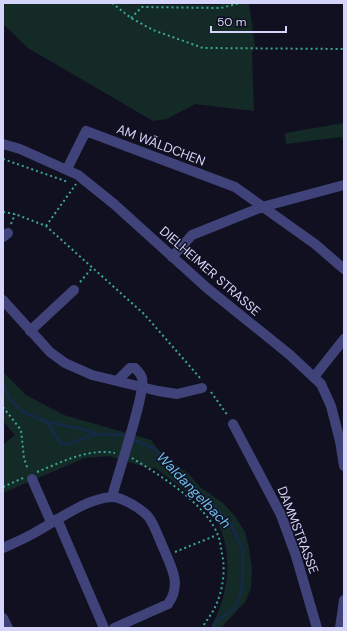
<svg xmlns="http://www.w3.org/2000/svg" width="347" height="631" font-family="'DM Sans',sans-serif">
	<rect width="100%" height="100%" fill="#111020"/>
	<!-- green -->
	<path fill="#132a27" d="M 3,3 L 219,5 L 227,3 L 249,3 L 255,46 L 252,53 L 254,111 L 195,104 L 167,119 L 153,121 L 28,48 L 3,24 Z
		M 344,123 L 344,141 L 341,137 L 286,144 L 285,133 Z
		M 3,372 L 26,395 L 64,415 L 151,440 L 165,458 L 188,473 L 200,487 L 223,503 L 235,516 L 245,532 L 249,548 L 252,568 L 251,588 L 245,602 L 221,628 L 214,628 L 211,626 C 228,598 233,558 220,528 C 211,508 172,481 154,467 L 152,469 L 109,456 L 85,458 L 3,493 L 3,445 L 15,435 L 3,421 Z"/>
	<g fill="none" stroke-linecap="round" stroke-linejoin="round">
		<!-- stream -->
		<path stroke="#152b45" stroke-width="3" d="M 3,384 L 10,399 L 23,412 L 47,422 L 82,429 L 96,434 L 122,435 L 153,448 L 210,502 L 231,524 L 243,550 L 242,589 L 235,608 L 218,620 L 213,628
			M 47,422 L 61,444 L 68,444 L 96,434"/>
		<!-- path -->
		<path stroke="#3ba797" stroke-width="2" stroke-dasharray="2 3" stroke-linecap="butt" d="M 112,3 L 131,18 L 153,30 L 203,48 L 344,49
			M 131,18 L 142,7 L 221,8 L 240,3
			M 3,159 L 68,182
			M 3,212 L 15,214 L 46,226 L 144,314 L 201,379
			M 11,224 L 15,214
			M 46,226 L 76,184
			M 80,282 L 93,267
			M 211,392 L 228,416
			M 3,407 L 21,430 L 24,458 L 28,470
			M 132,458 C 161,476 205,503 218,535 C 221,543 221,551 223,559 C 225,575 222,593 215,607 C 212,614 206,621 202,628
			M 37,472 C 62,462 88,448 115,453
			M 3,487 L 23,478
			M 175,552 L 217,535"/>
		<!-- minor -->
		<path stroke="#40427a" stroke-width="10" d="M 3,144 L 20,149 L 78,175 L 114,204 L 207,288 L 290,355 L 321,384 L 331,406 L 340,441 L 344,466
			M 67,169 L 86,131 L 235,187 L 315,244 L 344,269
			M 3,237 L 8,233
			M 172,257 L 192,235 L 262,207 L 344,185
			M 3,300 L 50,352 L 65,363 L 92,375 L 158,391 L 177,394 L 202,388
			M 30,331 L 74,290
			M 314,377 L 344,339
			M 233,424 L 281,515 L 296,556 L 317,628
			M 32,479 L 51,522
			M 112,497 C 117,476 146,393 142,378 C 141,374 137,370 135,368 L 130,368 L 117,381
			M 57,519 L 104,628
			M 3,548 C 14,543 26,538 36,532 C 58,520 85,499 111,497 C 121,496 144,510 150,519 C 156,529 160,541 165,552 C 173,570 181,586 168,604 L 114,628
			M 3,618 L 8,628
			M 340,628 L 344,600"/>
	</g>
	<g text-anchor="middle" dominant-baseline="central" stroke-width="3" stroke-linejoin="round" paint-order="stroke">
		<!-- street labels -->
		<g font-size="13" fill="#d5d4fa" stroke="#111020">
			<text transform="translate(161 145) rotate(21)">AM WÄLDCHEN</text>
			<text transform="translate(210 271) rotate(41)">DIELHEIMER STRASSE</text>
			<text transform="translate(298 530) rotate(69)">DAMMSTRASSE</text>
		</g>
		<!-- water labels -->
		<g font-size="14" font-style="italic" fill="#6dbeef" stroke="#111020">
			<text transform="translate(194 490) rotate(46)">Waldangelbach</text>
		</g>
	</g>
	<!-- border -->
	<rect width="347" height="631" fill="none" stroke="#d5d4fa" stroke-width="8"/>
	<!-- scale -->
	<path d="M211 26v6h75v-6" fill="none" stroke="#d5d4fa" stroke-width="2"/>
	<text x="217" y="26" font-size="12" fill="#d5d4fa" stroke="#111020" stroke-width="3" paint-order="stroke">50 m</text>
</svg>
